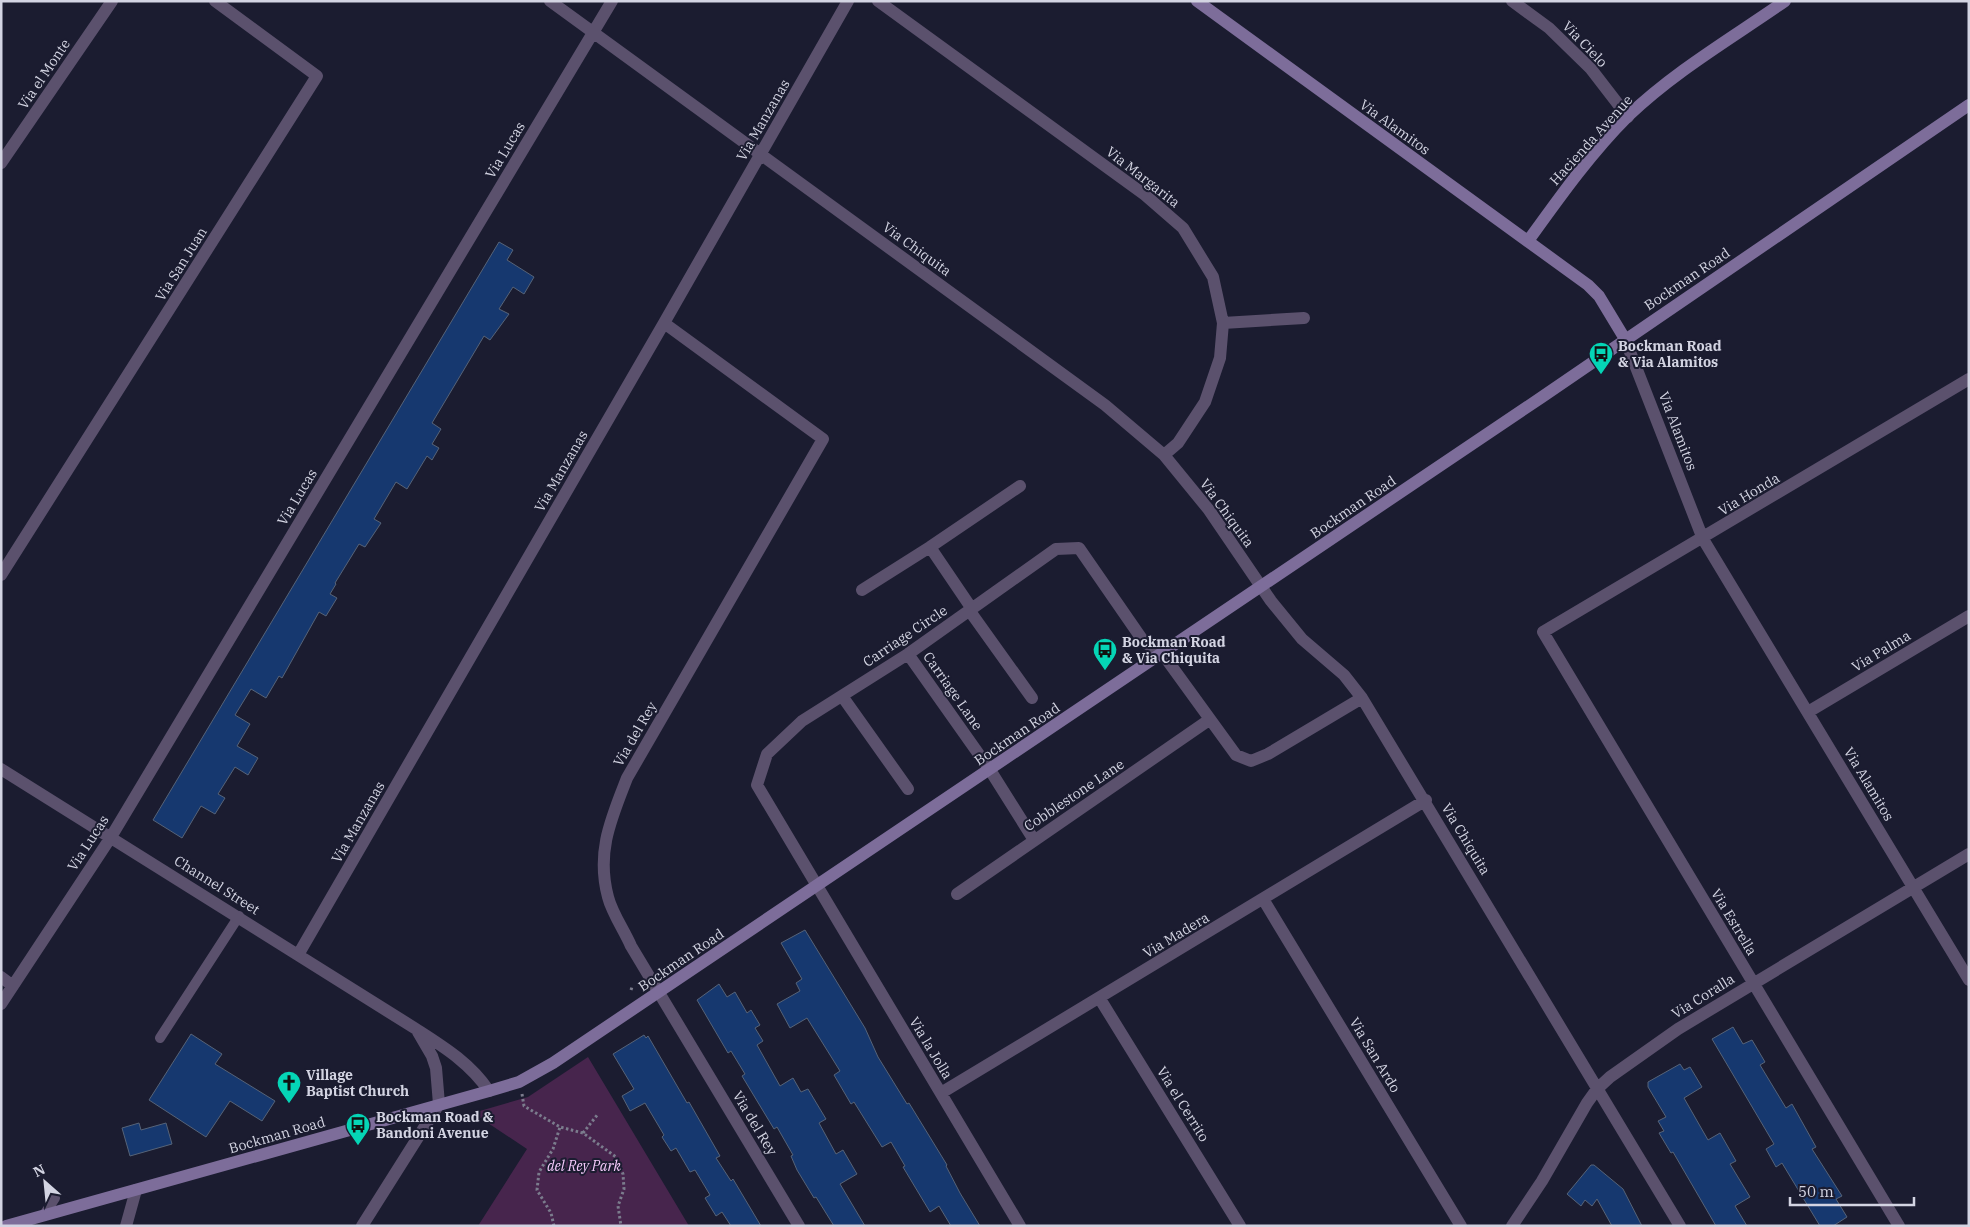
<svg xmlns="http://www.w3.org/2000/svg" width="1970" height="1227" font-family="'IBM Plex Serif',serif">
	<rect width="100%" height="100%" fill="#1b1c30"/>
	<!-- green -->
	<path fill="#47254d" d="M 588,1057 L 689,1226 L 478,1226 L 527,1149 L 473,1113 L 528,1097 Z"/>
	<!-- building -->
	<path fill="#16386f" stroke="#566378" d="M 499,242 L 513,250 L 507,260 L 534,277 L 524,294 L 513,287 L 499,309 L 509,314 L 490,340 L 484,336 L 432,423 L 441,429 L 432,444 L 439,448 L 432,460 L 427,456 L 407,489 L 396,482 L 374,519 L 381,523 L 365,547 L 359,544 L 335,583 L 336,584 L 330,594 L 337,598 L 326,616 L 319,612 L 282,678 L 279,676 L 266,698 L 251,689 L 235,715 L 250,724 L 237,746 L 258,758 L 248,775 L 235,767 L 218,794 L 225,798 L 215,814 L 201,806 L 182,838 L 153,820 Z
		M 805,930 L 865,1028 L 878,1057 L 907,1104 L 909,1103 L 947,1165 L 946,1166 L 960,1193 L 980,1226 L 951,1226 L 939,1206 L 930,1212 L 903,1167 L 905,1166 L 891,1142 L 882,1147 L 854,1102 L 851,1104 L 834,1075 L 840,1071 L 807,1018 L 790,1028 L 777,1004 L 800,991 L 796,983 L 802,979 L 781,943 Z
		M 719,984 L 727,997 L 735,992 L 747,1013 L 751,1010 L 760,1025 L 755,1028 L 763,1041 L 757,1045 L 780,1086 L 793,1078 L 801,1092 L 808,1089 L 826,1119 L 819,1123 L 836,1154 L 843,1150 L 857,1174 L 840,1184 L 865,1226 L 834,1226 L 816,1197 L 814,1198 L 797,1170 L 791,1156 L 793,1155 L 777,1127 L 774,1129 L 742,1076 L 745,1074 L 731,1051 L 728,1053 L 697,1000 Z
		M 1733,1027 L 1743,1044 L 1752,1040 L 1765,1062 L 1760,1065 L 1786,1108 L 1792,1104 L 1816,1147 L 1812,1149 L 1842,1196 L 1836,1199 L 1847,1217 L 1833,1226 L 1820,1226 L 1782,1163 L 1776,1167 L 1766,1149 L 1774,1144 L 1712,1039 Z
		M 191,1034 L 222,1054 L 215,1064 L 275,1101 L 262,1121 L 230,1101 L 206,1137 L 149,1100 Z
		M 644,1035 L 646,1038 L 648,1036 L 687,1103 L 689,1102 L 720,1156 L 716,1158 L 731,1181 L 733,1179 L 761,1226 L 731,1226 L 722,1212 L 716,1216 L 705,1198 L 710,1195 L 695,1170 L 690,1172 L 676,1148 L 671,1151 L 662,1137 L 664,1135 L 645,1103 L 630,1111 L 622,1096 L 634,1089 L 613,1054 Z
		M 1680,1064 L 1684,1070 L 1690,1067 L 1702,1087 L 1684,1098 L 1708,1140 L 1720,1133 L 1736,1161 L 1730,1164 L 1750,1197 L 1735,1206 L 1747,1226 L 1716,1226 L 1673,1152 L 1671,1153 L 1659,1133 L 1664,1131 L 1658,1121 L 1666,1117 L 1648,1087 L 1648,1082 Z
		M 139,1123 L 141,1130 L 166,1123 L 172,1144 L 130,1156 L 122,1128 Z
		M 1591,1165 L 1594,1165 L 1623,1189 L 1642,1226 L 1612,1226 L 1597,1199 L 1592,1206 L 1585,1200 L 1581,1206 L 1567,1194 Z"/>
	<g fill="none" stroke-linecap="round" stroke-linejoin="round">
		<!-- path -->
		<path stroke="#7b7c8d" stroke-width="3" stroke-dasharray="2.5 2.5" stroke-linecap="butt" d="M 631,990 L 632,987
			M 522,1094 L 524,1106 L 560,1127 L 583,1133 L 616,1157 L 623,1174 L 624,1189 L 618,1206 L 621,1226
			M 583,1133 L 598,1114
			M 554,1226 L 551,1213 L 537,1190 L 539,1172 L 553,1149 L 560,1127"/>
		<!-- lane -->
		<path stroke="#5b516d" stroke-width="10" d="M 160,1038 L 239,916
			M 44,1215 L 55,1198"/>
		<!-- street -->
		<path stroke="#5b516d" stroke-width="12" d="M 550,1 L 1105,405 L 1164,455 L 1209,510 L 1271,601 L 1302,639 L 1344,675 L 1362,698 L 1680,1226
			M 878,1 L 1145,195 L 1183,228 L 1213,277 L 1223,323 L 1220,358 L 1205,402 L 1178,443 L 1164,455
			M 1512,1 L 1549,28 L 1591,69 L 1628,117
			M 1,163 L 112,1
			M 664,323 L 823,439 L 627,778 C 611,819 596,852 608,897 C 612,913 624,930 631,946 L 799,1226
			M 1223,323 L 1304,318
			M 1625,339 L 1703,539 L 1969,980
			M 1,575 L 317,76 L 215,1
			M 862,590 L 930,547
			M 972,609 L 930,547 L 1020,486
			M 969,610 L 1032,698
			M 908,654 L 990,770 L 1034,840
			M 842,696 L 908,789
			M 1808,712 L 1969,616
			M 1,769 L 416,1029 C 444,1047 470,1063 489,1091
			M 957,894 L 1209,720
			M 1263,899 L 1461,1226
			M 298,955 L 664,323 L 848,1
			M 1,977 L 13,986
			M 1100,999 L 1240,1226
			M 1,1004 L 111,837 L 612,1
			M 941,1093 L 1426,800
			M 126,1226 L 136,1190
			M 362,1226 L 439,1104 L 436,1068 L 432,1056 L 418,1032
			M 1020,1226 L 757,785 L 767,754 L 802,721 L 908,654 L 1056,549 L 1079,548 L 1144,642 L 1162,653 L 1236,755 L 1251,761 L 1268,754 L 1362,698
			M 1512,1226 L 1542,1181 L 1587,1103 L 1597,1089 L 1610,1077 L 1678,1029 L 1969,854
			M 1899,1226 L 1543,632 L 1969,379"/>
		<!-- secondary -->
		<path stroke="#7d6d9a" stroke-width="12" d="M 1197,1 L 1588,285 L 1599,296 L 1625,339
			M 1528,241 C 1559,198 1590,154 1628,116 C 1675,71 1732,38 1785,1
			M 6,1226 L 489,1091 L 519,1082 L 553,1063 L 1542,397 L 1969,105"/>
	</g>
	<!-- icons -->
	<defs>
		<symbol id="bus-pin" viewBox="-11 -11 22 30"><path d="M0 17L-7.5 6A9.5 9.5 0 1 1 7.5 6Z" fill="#05d5b6" stroke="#1b1c30"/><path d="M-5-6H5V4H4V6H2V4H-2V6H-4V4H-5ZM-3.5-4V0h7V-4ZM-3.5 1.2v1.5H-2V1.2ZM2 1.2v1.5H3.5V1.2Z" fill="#111"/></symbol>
		<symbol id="church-pin" viewBox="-11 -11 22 30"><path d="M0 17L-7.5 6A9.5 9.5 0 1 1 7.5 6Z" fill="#05d5b6" stroke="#1b1c30"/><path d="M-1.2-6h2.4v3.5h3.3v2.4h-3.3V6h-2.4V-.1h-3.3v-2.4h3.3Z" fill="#111"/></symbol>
	</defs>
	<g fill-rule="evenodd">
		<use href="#bus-pin" x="1587" y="340" width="28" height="38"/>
		<use href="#bus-pin" x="1091" y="636" width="28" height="38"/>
		<use href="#church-pin" x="275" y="1069" width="28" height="38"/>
		<use href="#bus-pin" x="344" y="1111" width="28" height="38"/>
	</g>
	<g text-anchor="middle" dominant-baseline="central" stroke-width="4" stroke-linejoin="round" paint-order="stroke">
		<!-- street labels -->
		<g font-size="14" fill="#d3d4e2" stroke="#1b1c30">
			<text transform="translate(1585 44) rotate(46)">Via Cielo</text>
			<text transform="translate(44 74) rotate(-56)">Via el Monte</text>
			<text transform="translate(763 120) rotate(-60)">Via Manzanas</text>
			<text transform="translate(1395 127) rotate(36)">Via Alamitos</text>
			<text transform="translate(1591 140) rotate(-48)">Hacienda Avenue</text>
			<text transform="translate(505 150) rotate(-59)">Via Lucas</text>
			<text transform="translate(1143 177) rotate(38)">Via Margarita</text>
			<text transform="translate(917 249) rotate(36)">Via Chiquita</text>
			<text transform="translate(181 264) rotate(-58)">Via San Juan</text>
			<text transform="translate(1687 279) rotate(-34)">Bockman Road</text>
			<text transform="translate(1678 431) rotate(69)">Via Alamitos</text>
			<text transform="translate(561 471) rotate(-60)">Via Manzanas</text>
			<text transform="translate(1749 494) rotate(-31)">Via Honda</text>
			<text transform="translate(297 497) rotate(-59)">Via Lucas</text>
			<text transform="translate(1353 507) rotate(-34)">Bockman Road</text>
			<text transform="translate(1227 513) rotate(54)">Via Chiquita</text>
			<text transform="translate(905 636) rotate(-34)">Carriage Circle</text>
			<text transform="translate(1881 651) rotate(-31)">Via Palma</text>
			<text transform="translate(953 691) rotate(55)">Carriage Lane</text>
			<text transform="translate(635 734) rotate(-60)">Via del Rey</text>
			<text transform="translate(1017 734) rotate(-34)">Bockman Road</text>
			<text transform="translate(1869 784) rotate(59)">Via Alamitos</text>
			<text transform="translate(1074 795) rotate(-34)">Cobblestone Lane</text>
			<text transform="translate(358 822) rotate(-60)">Via Manzanas</text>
			<text transform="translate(1466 839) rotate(59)">Via Chiquita</text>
			<text transform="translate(88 843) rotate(-57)">Via Lucas</text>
			<text transform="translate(217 885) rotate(32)">Channel Street</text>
			<text transform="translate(1734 922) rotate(59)">Via Estrella</text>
			<text transform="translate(1176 935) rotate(-31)">Via Madera</text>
			<text transform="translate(681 960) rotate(-34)">Bockman Road</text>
			<text transform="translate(1703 996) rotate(-32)">Via Coralla</text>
			<text transform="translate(931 1048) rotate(59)">Via la Jolla</text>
			<text transform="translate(1375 1055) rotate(59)">Via San Ardo</text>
			<text transform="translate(1183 1104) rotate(58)">Via el Cerrito</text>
			<text transform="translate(755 1123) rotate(59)">Via del Rey</text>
			<text transform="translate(277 1135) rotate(-16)">Bockman Road</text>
		</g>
		<!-- poi labels -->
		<g font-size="14" font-weight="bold" fill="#d3d4e2" stroke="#1b1c30" text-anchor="start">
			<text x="1618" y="346">Bockman Road<tspan x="1618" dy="16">&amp; Via Alamitos</tspan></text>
			<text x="1122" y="642">Bockman Road<tspan x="1122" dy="16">&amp; Via Chiquita</tspan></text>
			<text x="306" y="1075">Village<tspan x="306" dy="16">Baptist Church</tspan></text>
			<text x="376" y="1117">Bockman Road &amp;<tspan x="376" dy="16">Bandoni Avenue</tspan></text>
		</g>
		<!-- park labels -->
		<g font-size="14" font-style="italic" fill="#f5cafb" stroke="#1b1c30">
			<text x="584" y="1166">del Rey Park</text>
		</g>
	</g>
	<!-- border -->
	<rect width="1970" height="1227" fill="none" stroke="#d3d4e2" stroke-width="5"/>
	<!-- north arrow -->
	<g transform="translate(45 1182) rotate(333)" stroke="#1b1c30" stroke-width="4" paint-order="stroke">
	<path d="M0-4L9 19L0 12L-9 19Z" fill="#d3d4e2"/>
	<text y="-8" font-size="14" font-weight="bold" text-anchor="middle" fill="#d3d4e2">N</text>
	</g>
	<!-- scale -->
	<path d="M1790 1197v8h124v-8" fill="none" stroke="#d3d4e2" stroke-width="2.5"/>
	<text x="1798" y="1197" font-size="15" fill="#d3d4e2" stroke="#1b1c30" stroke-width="4" paint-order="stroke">50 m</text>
</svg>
